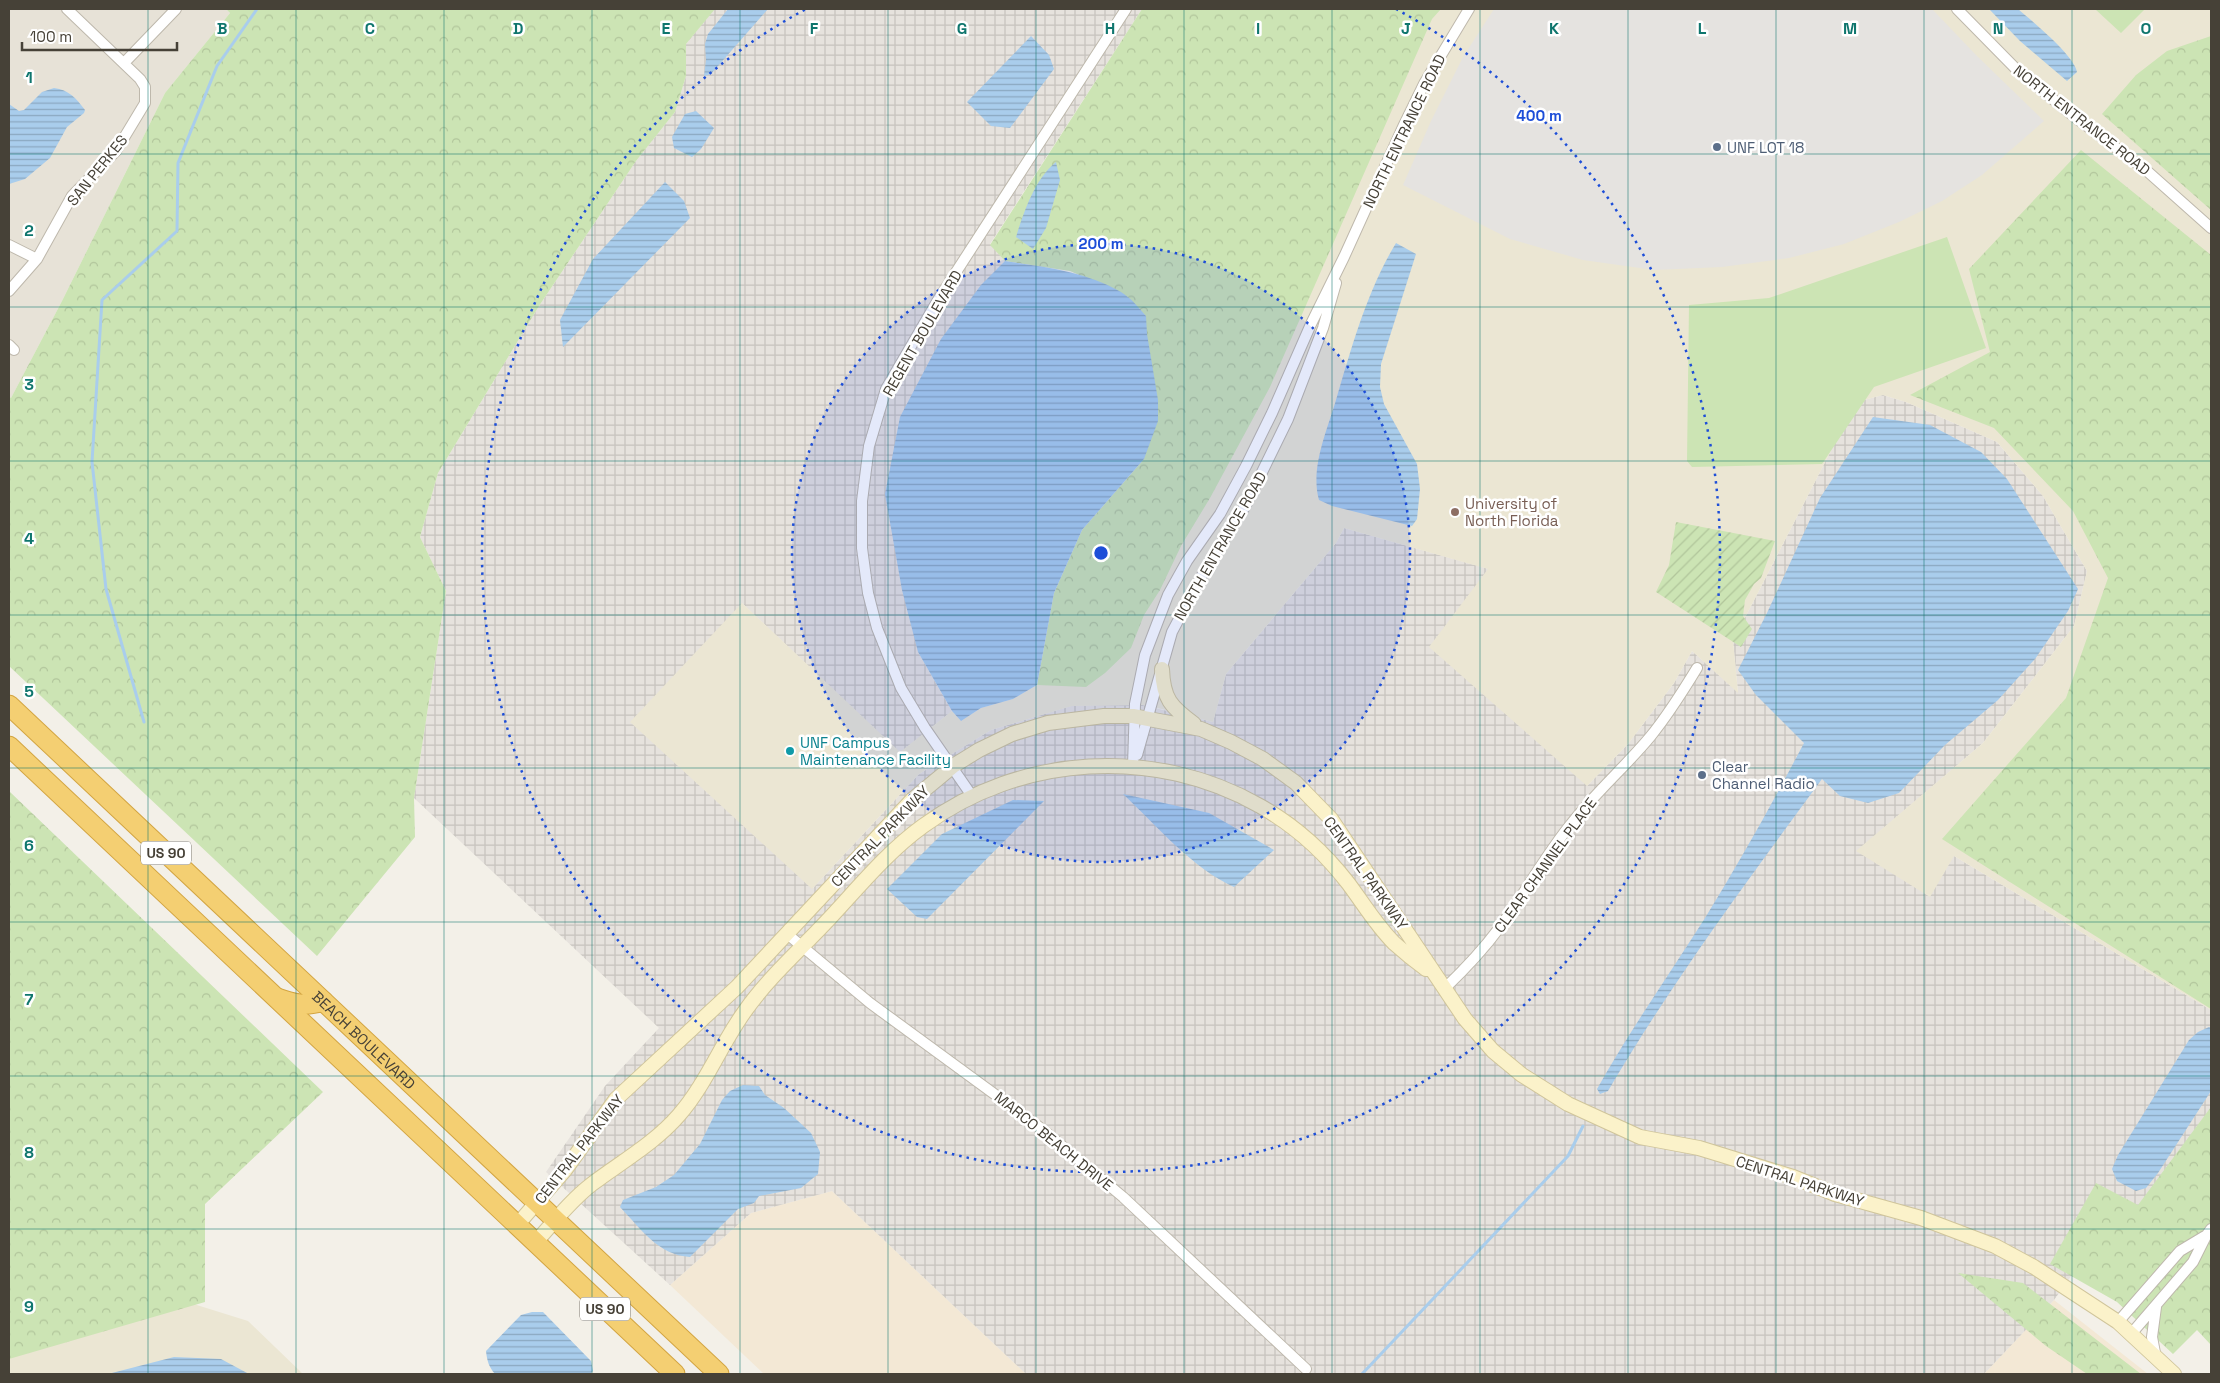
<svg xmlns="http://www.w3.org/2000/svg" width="2220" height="1383" font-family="'Space Grotesk',sans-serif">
	<defs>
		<pattern id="industrial-grid" width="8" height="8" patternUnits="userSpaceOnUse" patternTransform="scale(1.25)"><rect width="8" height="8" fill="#e6e2dd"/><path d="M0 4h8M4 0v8" fill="none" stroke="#c7c3be"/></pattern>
		<pattern id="forest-crowns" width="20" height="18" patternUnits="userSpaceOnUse" patternTransform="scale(1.25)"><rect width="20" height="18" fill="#cce4b4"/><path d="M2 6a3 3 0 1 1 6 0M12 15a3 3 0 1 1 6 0" fill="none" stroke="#b1c59b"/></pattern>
		<pattern id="garden-furrows" width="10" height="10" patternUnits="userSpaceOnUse" patternTransform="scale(1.25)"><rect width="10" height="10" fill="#cce4b4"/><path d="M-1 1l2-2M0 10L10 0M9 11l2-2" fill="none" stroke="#b1c59b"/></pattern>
		<pattern id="water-rules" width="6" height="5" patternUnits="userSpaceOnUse" patternTransform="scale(1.25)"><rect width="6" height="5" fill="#a9cdec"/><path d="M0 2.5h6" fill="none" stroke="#8ba8c0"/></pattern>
	</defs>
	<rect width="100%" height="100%" fill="#f3f0e8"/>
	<!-- residential -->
	<path fill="#e7e2d7" d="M 9,9 L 226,9 L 230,13 L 165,93 L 62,301 L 11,398 L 9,396 Z"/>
	<!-- commercial -->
	<path fill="#f3e8d5" d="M 832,1191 L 1026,1374 L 764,1374 L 670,1285 L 751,1213 Z
		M 2054,1300 L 2148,1374 L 1984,1374 Z"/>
	<!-- industrial -->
	<path fill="url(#industrial-grid)" d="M 714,9 L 1142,9 L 990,244 L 1005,261 L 999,268 L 918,652 L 952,711 L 900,753 L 742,603 L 813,888 L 919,774 L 991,730 L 1071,706 L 1142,705 L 1213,722 L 1226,674 L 1336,543 L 1344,528 L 1489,569 L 1587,786 L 1628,744 L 1674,683 L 1692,651 L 1738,692 L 1733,641 L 1856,402 L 1883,395 L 1906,402 L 1997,442 L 2043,496 L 2087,571 L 2074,626 L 1983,743 L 1857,851 L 1954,856 L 2211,1010 L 2211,1203 L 2077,1268 L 2054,1300 L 1984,1374 L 1026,1374 L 832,1191 L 751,1213 L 670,1285 L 546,1172 L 605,1086 L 659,1028 L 414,798 L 446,591 L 420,537 L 438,473 L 539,306 L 636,161 L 675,112 L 686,76 L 686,44 Z"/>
	<!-- education -->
	<path fill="#ebe6d3" d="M 1237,9 L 2211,9 L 2211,1010 L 1954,856 L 1930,897 L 1856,851 L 1983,743 L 2074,626 L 2087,571 L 2043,496 L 1997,442 L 1906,402 L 1883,395 L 1856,402 L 1733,641 L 1738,693 L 1692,651 L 1674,683 L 1628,744 L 1587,786 L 1429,647 L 1488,569 L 1344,528 L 1336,543 L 1226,674 L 1213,722 L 1146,705 L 1072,706 L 991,730 L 919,774 L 812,889 L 630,722 L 742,603 L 900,752 L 952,711 L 961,721 L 981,708 L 1013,699 L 1037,685 L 1053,685 L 1158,458 Z
		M 120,1281 L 248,1321 L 303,1374 L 9,1374 L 9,1326 Z"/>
	<!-- forest -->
	<path fill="url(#forest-crowns)" d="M 226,9 L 715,9 L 686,44 L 686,76 L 675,112 L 636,161 L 539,306 L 438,473 L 420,537 L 446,591 L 414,798 L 415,837 L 317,956 L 9,666 L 9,396 L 11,398 L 62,301 L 165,93 L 230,13 Z
		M 1142,9 L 1441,9 L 1432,19 L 1270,387 L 1210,498 L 1181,546 L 1160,590 L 1144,615 L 1131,648 L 1105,673 L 1086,687 L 1037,685 L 1054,593 L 1082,530 L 1144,459 L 1146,316 L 1121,293 L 1070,271 L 1005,261 L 990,245 Z
		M 2211,36 L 2211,210 L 2102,114 L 2136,75 L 2167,51 Z
		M 2081,150 L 2211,255 L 2211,1009 L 1942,839 L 2066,698 L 2108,578 L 2073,511 L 1994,428 L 1910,395 L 1990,352 L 1969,269 Z
		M 9,791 L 323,1092 L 205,1204 L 205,1302 L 9,1359 Z
		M 2211,1107 L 2211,1345 L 2197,1330 L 2173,1354 L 2117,1302 L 2050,1264 L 2096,1183 L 2138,1205 Z
		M 1958,1273 L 2023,1283 L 2141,1374 L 2087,1374 L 2046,1346 Z"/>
	<!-- garden -->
	<path fill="url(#garden-furrows)" d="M 1676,522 L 1775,541 L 1761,578 L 1754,584 L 1745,600 L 1743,616 L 1752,629 L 1741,647 L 1656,592 L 1669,565 Z"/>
	<!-- pitch -->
	<path fill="#cce4b4" d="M 2095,9 L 2145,9 L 2121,33 Z
		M 1947,237 L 1986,348 L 1874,387 L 1822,464 L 1692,467 L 1687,461 L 1689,305 L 1769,298 Z"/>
	<!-- parking -->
	<path fill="#e5e3e0" d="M 1494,9 L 1932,9 L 1976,55 L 2044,121 L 1982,175 L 1942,201 L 1899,222 L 1844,244 L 1789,258 L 1722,267 L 1654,270 L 1583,260 L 1510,239 L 1403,185 L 1431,121 L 1463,57 Z"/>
	<!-- water -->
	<path fill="url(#water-rules)" d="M 728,9 L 768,9 L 711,74 L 704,76 L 706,60 L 705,44 L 708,34 Z
		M 1989,9 L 2018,9 C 2032,21 2075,56 2077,72 L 2067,81 L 2020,41 Z
		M 1031,36 L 1049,55 L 1054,69 L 1010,128 L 991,126 L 967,102 Z
		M 54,88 C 69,90 76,98 85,110 L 84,113 L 67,127 L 50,158 L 25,179 L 9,184 L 9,104 L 19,111 L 24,110 L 42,92 Z
		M 696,111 L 714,128 L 701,149 L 692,157 L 674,148 L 672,137 L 685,114 Z
		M 1056,162 L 1060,180 L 1046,228 L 1033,249 L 1016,237 C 1024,212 1034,180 1056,162 Z
		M 665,182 L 684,201 L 690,218 L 563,347 L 560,320 L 593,259 Z
		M 1396,243 L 1416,254 L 1381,364 L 1380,387 L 1384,404 L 1417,464 L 1420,489 L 1417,519 L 1412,526 L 1332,506 L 1319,500 C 1310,468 1327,431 1336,400 C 1352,346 1367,291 1396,243 Z
		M 1005,261 C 1044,267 1085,271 1121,292 C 1131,298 1139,308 1146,316 L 1147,334 L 1158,400 L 1158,421 L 1144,459 L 1082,530 L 1054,593 L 1037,685 L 1013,699 L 981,708 L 961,721 L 952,711 L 918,652 L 902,590 L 885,494 L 900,417 L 941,339 L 981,285 Z
		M 1873,417 L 1930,425 L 1981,452 L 2007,479 L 2078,589 L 2068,611 L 2035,659 L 1998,700 L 1945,745 L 1899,793 L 1868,803 L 1840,796 L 1822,779 C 1747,881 1672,982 1608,1091 L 1600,1094 L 1597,1089 C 1630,1030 1669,975 1705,918 C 1740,861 1773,802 1804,743 L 1756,695 L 1738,670 L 1767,613 L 1820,498 Z
		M 1123,794 L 1209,813 L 1274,850 L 1234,887 C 1193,869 1156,825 1123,794 Z
		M 1013,800 L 1044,801 L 927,919 L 917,917 L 887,889 L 942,834 Z
		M 2209,1027 L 2211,1028 L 2211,1091 L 2158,1173 L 2146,1188 L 2136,1191 L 2117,1181 L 2112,1169 L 2118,1155 L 2189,1040 L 2198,1032 Z
		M 743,1085 L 759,1086 L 765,1095 L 784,1108 L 811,1133 L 820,1152 L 818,1174 L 801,1188 L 759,1196 L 754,1203 L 738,1209 L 690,1257 C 658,1255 641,1229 620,1207 L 623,1200 L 656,1187 L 674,1175 L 700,1144 L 722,1100 L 730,1091 Z
		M 532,1312 L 543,1312 L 591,1361 L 593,1371 L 590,1374 L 495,1374 C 489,1367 487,1361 486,1351 L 521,1315 Z
		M 174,1357 L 221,1359 L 249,1374 L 108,1374 Z"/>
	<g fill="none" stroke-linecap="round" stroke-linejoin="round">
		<!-- stream -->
		<path stroke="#a9cdec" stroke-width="3" d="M 144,722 L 106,589 L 92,462 L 102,300 L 177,231 L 178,163 L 217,66 L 257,9
			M 1362,1374 L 1568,1156 L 1583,1126"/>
		<defs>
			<path id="street" d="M 1957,9 L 2018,71 L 2076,118 L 2147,171 L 2211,228
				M 124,63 L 176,9
				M 9,245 L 37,259
				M 9,291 L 37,259 L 72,196 L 116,151 L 145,103 L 145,87 L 140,79 L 67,9
				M 9,345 L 14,350
				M 1137,755 L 1172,632 L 1207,566 L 1246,505 L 1288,419 L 1323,328 L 1336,283
				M 1133,766 L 1135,704 L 1145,655 L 1168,595 L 1187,561 L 1220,514 L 1246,466 L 1272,413 L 1311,324 L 1344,257 L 1403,127 L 1425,82 L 1469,9
				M 972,796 L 925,728 L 901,688 L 877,628 L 868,593 L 862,548 L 862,501 L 869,446 L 886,389 L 938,300 L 1126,9
				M 786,933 L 870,1003 L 1042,1129 L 1123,1197 L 1306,1369
				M 1444,989 C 1464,970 1483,950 1500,927 C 1525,893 1545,856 1571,824 C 1595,793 1625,767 1650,737 C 1668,715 1683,691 1697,668
				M 2156,1307 L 2152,1337 L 2156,1358
				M 2118,1322 L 2180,1251 L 2205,1236
				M 2131,1334 L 2193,1262 L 2206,1236 L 2211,1229"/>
			<path id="secondary" d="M 1162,669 C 1163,699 1171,707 1194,724
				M 517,1225 L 565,1170 L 616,1099 L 737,987 L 912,800 L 953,766 L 979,750 L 1012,734 L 1048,723 L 1104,716 L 1133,716 L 1201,729 L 1231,742 L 1263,759 L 1296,783 L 1331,819 L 1465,1019 L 1493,1051 L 1522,1075 L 1568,1104 L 1640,1137 L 1699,1148 L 1793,1177 L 1835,1194 L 1921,1218 L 1995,1246 L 2034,1267 L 2118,1322 L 2174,1374
				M 535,1243 C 553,1223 571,1200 592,1184 C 621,1162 655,1143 679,1115 C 706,1084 721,1044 745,1011 C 768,978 800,950 828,920 C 858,888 887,852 923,826 C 1021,754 1155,746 1260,806 C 1294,825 1324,852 1348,883 C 1363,903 1376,925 1394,943 C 1404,952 1415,961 1426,969"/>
			<g id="highway">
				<path id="s1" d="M 9,705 L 719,1374"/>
				<path d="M 9,746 L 675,1374"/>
				<path d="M 277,998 C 294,1004 305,1007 323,1001"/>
			</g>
		</defs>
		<!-- street casing -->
		<use href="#street" stroke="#beb8ac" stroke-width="12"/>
		<!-- secondary casing -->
		<use href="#secondary" stroke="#d0c59b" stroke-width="16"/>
		<!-- highway casing -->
		<use href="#highway" stroke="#d3a542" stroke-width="21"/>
		<!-- street -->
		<use href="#street" stroke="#fff" stroke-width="10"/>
		<!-- secondary -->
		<use href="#secondary" stroke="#fbf2ca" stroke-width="14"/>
		<!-- highway -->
		<use href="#highway" stroke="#f4cf72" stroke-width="19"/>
	</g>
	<!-- grid -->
	<path fill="none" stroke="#0f766e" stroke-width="1" stroke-opacity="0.55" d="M 148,9 L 148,1374M 296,9 L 296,1374M 444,9 L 444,1374M 592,9 L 592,1374M 740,9 L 740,1374M 888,9 L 888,1374M 1036,9 L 1036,1374M 1184,9 L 1184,1374M 1332,9 L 1332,1374M 1480,9 L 1480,1374M 1628,9 L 1628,1374M 1776,9 L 1776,1374M 1924,9 L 1924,1374M 2072,9 L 2072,1374M 9,154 L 2211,154M 9,307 L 2211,307M 9,461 L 2211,461M 9,615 L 2211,615M 9,768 L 2211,768M 9,922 L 2211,922M 9,1076 L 2211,1076M 9,1229 L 2211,1229"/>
	<!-- distance rings -->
	<circle cx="1101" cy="553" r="309" fill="#1d4ed8" fill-opacity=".12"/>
	<g fill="none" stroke="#1d4ed8" stroke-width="2.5" stroke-dasharray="2.5 5">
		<circle cx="1101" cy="553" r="309"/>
		<path d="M1396 9A619 619 0 1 1 806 9"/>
	</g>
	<!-- markers -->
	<g fill="#5c6f8a" stroke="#fff" stroke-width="2">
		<circle cx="1717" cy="147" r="5"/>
		<circle cx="1702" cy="775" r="5"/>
	</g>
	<circle fill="#8d6e63" stroke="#fff" stroke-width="2" cx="1455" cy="512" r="5"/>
	<circle fill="#0f9aa8" stroke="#fff" stroke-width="2" cx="790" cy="751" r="5"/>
	<g text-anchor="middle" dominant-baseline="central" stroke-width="5" stroke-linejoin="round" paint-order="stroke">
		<!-- shield labels -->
		<g fill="#fff" stroke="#7e7a73" stroke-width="1">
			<rect x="141" y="841.5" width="50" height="23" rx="4"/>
			<rect x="580" y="1297.5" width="50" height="23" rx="4"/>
		</g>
		<g font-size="14" font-weight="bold" fill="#464137">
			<text x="166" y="853">US 90</text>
			<text x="605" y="1309">US 90</text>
		</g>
		<!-- street labels -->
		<g font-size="15" fill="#464137" stroke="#fff">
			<text transform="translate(2082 120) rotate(38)">NORTH ENTRANCE ROAD</text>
			<text transform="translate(1404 131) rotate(-64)">NORTH ENTRANCE ROAD</text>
			<text transform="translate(97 170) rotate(-51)">SAN PERKES</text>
			<text transform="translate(922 333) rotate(-60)">REGENT BOULEVARD</text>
			<text transform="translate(1220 546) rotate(-60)">NORTH ENTRANCE ROAD</text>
			<text transform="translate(880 836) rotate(-46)">CENTRAL PARKWAY</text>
			<text transform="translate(1545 865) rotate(-54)">CLEAR CHANNEL PLACE</text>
			<text transform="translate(1366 873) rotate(55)">CENTRAL PARKWAY</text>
			<text stroke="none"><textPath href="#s1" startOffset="488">BEACH BOULEVARD</textPath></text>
			<text transform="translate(1054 1141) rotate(39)">MARCO BEACH DRIVE</text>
			<text transform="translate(579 1149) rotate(-52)">CENTRAL PARKWAY</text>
			<text transform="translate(1800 1181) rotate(18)">CENTRAL PARKWAY</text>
		</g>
		<!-- service labels -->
		<g font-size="15" fill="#4e5e75" stroke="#fff" text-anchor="start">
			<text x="1727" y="147">UNF LOT 18</text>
			<text x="1712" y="766">Clear<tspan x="1712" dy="17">Channel Radio</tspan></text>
		</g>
		<!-- education labels -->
		<g font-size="15" fill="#785e54" stroke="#fff" text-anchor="start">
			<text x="1465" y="503">University of<tspan x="1465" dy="17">North Florida</tspan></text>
		</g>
		<!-- culture labels -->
		<g font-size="15" fill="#0d838f" stroke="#fff" text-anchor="start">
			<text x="800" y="742">UNF Campus<tspan x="800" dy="17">Maintenance Facility</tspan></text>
		</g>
	</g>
	<g font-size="16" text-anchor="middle" font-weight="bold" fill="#0f766e" stroke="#fff" stroke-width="5" stroke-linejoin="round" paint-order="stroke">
		<text x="222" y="34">B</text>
		<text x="370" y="34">C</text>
		<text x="518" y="34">D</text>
		<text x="666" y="34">E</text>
		<text x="814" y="34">F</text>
		<text x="962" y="34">G</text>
		<text x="1110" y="34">H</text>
		<text x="1258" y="34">I</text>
		<text x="1406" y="34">J</text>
		<text x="1554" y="34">K</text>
		<text x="1702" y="34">L</text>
		<text x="1850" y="34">M</text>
		<text x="1998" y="34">N</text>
		<text x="2146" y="34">O</text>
		<text x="29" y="83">1</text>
		<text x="29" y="236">2</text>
		<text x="29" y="390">3</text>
		<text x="29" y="544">4</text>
		<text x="29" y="697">5</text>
		<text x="29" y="851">6</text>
		<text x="29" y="1005">7</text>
		<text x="29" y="1158">8</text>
		<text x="29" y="1312">9</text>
	</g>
	<circle cx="1101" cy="553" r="8" fill="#1d4ed8" stroke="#fff" stroke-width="2.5"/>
	<g font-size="15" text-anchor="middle" font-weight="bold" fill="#1d4ed8" stroke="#fff" stroke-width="5" stroke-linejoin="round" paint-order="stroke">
		<text x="1539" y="121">400 m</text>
		<text x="1101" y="249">200 m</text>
	</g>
	<!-- border -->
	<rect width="2220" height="1383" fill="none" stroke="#464137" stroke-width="20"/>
	<!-- scale -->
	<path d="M22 42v8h155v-8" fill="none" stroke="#464137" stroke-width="2.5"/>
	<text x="30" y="42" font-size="15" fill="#464137" stroke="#ffffff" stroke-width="4" paint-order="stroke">100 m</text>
</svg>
